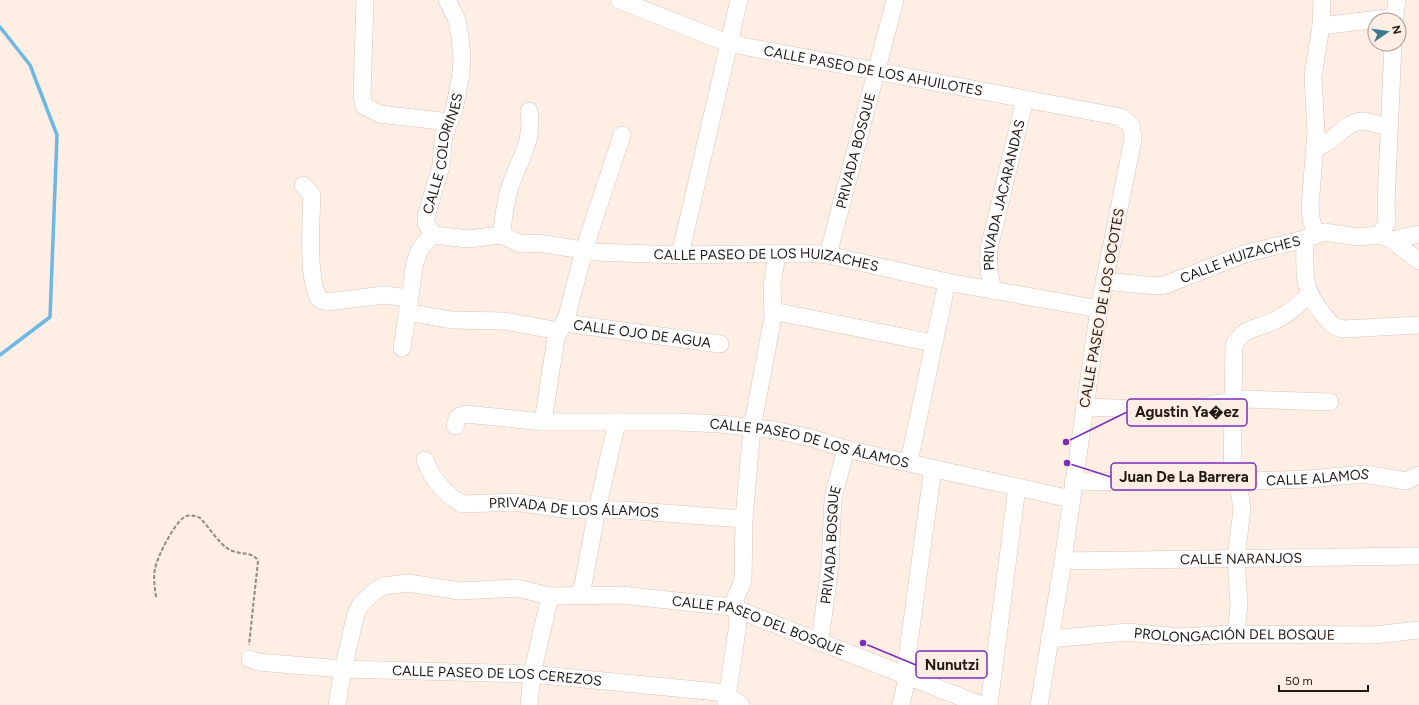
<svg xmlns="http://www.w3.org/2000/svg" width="1419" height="705" font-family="Figtree,sans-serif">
	<rect width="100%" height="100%" fill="#feeee3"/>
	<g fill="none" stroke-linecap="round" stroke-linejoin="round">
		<!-- stream -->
		<path stroke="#6cb7e5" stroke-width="3.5" d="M 0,27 L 30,65 L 57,135 L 50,317 L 0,355"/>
		<defs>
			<g id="minor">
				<path d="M 365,0 L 362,96 L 364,106 L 380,114 L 449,122"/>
				<path id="s1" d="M 619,0 L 720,40 L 742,46 L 1121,117 L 1131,125 L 1133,139 L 1099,309 L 1063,561 L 1039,705"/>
				<path d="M 1394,20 L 1397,0"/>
				<path d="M 1321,26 L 1395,17"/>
				<path d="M 1315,146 C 1332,147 1342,123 1361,121 C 1370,121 1381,126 1389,127"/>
				<path d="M 303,185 L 312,195 C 311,220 307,279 319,299 L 327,302 L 384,295 L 409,298"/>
				<path id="s2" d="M 433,235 L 469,239 L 501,235 L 521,244 L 539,243 L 594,252 L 680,255 L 807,253 L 828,255 L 947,282 L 1099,309"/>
				<path id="s3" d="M 433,235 L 426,223 L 426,217 L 441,166 L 444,134 L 454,111 L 461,73 L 462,56 L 460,37 L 457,20 L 447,0"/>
				<path d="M 501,235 C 504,218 505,200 511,184 C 520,159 534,139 529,111"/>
				<path d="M 1315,235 L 1311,218 L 1310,206 L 1316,132 L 1313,76 L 1321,26 L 1322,0"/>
				<path d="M 1380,235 L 1387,222 L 1386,203 L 1393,44"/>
				<path d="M 1305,239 C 1305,272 1301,286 1322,313 C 1329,321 1333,328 1344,329 L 1419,325"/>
				<path d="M 1392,240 L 1419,234"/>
				<path d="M 680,255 L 739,0"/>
				<path id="s4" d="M 828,255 L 895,0"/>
				<path id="s5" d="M 1104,281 L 1156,286 L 1165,285 L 1244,254 L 1305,239 L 1324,232 L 1357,237 L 1380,235 L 1392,240 L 1419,261"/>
				<path id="s6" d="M 993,290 C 989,274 987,261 990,244 L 1025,99"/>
				<path d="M 773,311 L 933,343"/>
				<path d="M 407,312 L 451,320 L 504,321 L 559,331"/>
				<path id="s7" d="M 564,323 L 720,344"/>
				<path d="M 402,348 L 415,262 L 421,247 L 433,235"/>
				<path d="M 1084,407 L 1178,410 L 1245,399 L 1330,402"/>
				<path d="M 543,422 L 556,338 L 567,316 L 584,250 L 622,135"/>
				<path id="s8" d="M 455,426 L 458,417 L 466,414 L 543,422 L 679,422 L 720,424 L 775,430 L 811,438 L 846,449 L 1071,499"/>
				<path id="s9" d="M 425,460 C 431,478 446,495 462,504 L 515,502 L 570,510 L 624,510 L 744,519"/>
				<path d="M 909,462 L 947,282"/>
				<path id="s10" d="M 1073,482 L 1158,481 L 1208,471 L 1217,472 L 1250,481 L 1309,479 L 1364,474 L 1406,481 L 1419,475"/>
				<path id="s11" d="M 1063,561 L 1419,556"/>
				<path d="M 581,595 L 597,510 L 617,422"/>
				<path d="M 1236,634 L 1239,604 L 1236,558 L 1242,509 L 1239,489 L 1232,476 L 1234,345 C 1245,325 1258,330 1276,320 C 1289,314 1299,304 1309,295"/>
				<path id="s12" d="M 1049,639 L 1128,632 L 1180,637 L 1236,634 L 1374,635 L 1419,630"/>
				<path id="s13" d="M 820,641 L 830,566 L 833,498 L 846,449"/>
				<path id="s14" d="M 250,659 L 257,662 L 343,669 L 532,674 L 718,692 L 741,705"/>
				<path id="s15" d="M 337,705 L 343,669 L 356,614 L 361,604 L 375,591 L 384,586 L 408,583 L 460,591 L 517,588 L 550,596 L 622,595 L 731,607 L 981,705"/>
				<path d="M 529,705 L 532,674 L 550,596"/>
				<path d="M 726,705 L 738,623 L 735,599 L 743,581 L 744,519 L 752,428 L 773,317 L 772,286 L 777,254"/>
				<path d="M 901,705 L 906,682 L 906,665 L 933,468"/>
				<path d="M 989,705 L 1017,487"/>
			</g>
		</defs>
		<!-- minor casing -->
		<use href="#minor" stroke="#d8c5b8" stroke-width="18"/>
		<!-- path -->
		<path stroke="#93877f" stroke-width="2" stroke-dasharray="4 2" stroke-linecap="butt" d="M 156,597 C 155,588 153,578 155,569 C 157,557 173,526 183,518 C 188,514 195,515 200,518 C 210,528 218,543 230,550 C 239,555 253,551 258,561 L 249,645"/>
		<!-- minor -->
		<use href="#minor" stroke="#fff" stroke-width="17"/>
	</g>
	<g text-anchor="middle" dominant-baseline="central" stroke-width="4" stroke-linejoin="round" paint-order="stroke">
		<!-- street labels -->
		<g font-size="14" fill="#201914" stroke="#feeee3">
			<text stroke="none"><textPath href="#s1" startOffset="265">CALLE PASEO DE LOS AHUILOTES</textPath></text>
			<text stroke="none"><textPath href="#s4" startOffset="108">PRIVADA BOSQUE</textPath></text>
			<text stroke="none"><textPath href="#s3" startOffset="86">CALLE COLORINES</textPath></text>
			<text stroke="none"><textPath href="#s6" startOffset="97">PRIVADA JACARANDAS</textPath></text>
			<text stroke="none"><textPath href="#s2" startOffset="337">CALLE PASEO DE LOS HUIZACHES</textPath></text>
			<text stroke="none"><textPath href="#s5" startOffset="141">CALLE HUIZACHES</textPath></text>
			<text transform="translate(1102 308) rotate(-80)">CALLE PASEO DE LOS OCOTES</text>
			<text stroke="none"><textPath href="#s7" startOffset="79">CALLE OJO DE AGUA</textPath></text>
			<text stroke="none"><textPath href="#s8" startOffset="364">CALLE PASEO DE LOS ÁLAMOS</textPath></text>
			<text stroke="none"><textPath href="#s10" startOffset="247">CALLE ALAMOS</textPath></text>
			<text stroke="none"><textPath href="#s9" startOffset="171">PRIVADA DE LOS ÁLAMOS</textPath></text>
			<text stroke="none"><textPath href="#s13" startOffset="97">PRIVADA BOSQUE</textPath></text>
			<text stroke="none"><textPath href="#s11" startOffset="178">CALLE NARANJOS</textPath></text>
			<text stroke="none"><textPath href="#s15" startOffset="514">CALLE PASEO DEL BOSQUE</textPath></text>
			<text stroke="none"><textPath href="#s12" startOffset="186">PROLONGACIÓN DEL BOSQUE</textPath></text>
			<text stroke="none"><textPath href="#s14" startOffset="248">CALLE PASEO DE LOS CEREZOS</textPath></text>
		</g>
	</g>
	<!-- callouts -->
	<path fill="none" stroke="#7b2cbf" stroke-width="1.5" d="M1066 442L1127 412M1067 463L1111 477M863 643L916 665"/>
	<g fill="#7b2cbf" stroke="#feeee3" stroke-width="1.5">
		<circle cx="1066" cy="442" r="4"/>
		<circle cx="1067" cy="463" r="4"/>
		<circle cx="863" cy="643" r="4"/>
	</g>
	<g fill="#feeee3" stroke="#7b2cbf" stroke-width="1.5">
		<rect x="1127" y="399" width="120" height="27" rx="4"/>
		<rect x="1111" y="463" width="145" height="27" rx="4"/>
		<rect x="916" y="651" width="71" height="27" rx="4"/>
	</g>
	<g font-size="15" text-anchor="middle" font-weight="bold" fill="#201914">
		<text x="1187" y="417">Agustin Ya�ez</text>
		<text x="1184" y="482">Juan De La Barrera</text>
		<text x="952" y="670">Nunutzi</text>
	</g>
	<!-- north arrow -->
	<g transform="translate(1387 32) rotate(77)"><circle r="19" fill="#feeee3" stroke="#a59990"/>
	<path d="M0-3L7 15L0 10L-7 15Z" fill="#3e7992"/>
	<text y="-6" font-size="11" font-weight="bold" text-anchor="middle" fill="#201914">N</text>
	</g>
	<!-- scale -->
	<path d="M1279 685v6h89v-6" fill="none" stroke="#201914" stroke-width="2"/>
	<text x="1285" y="685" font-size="12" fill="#201914" stroke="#feeee3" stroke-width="3" paint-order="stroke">50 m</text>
</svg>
